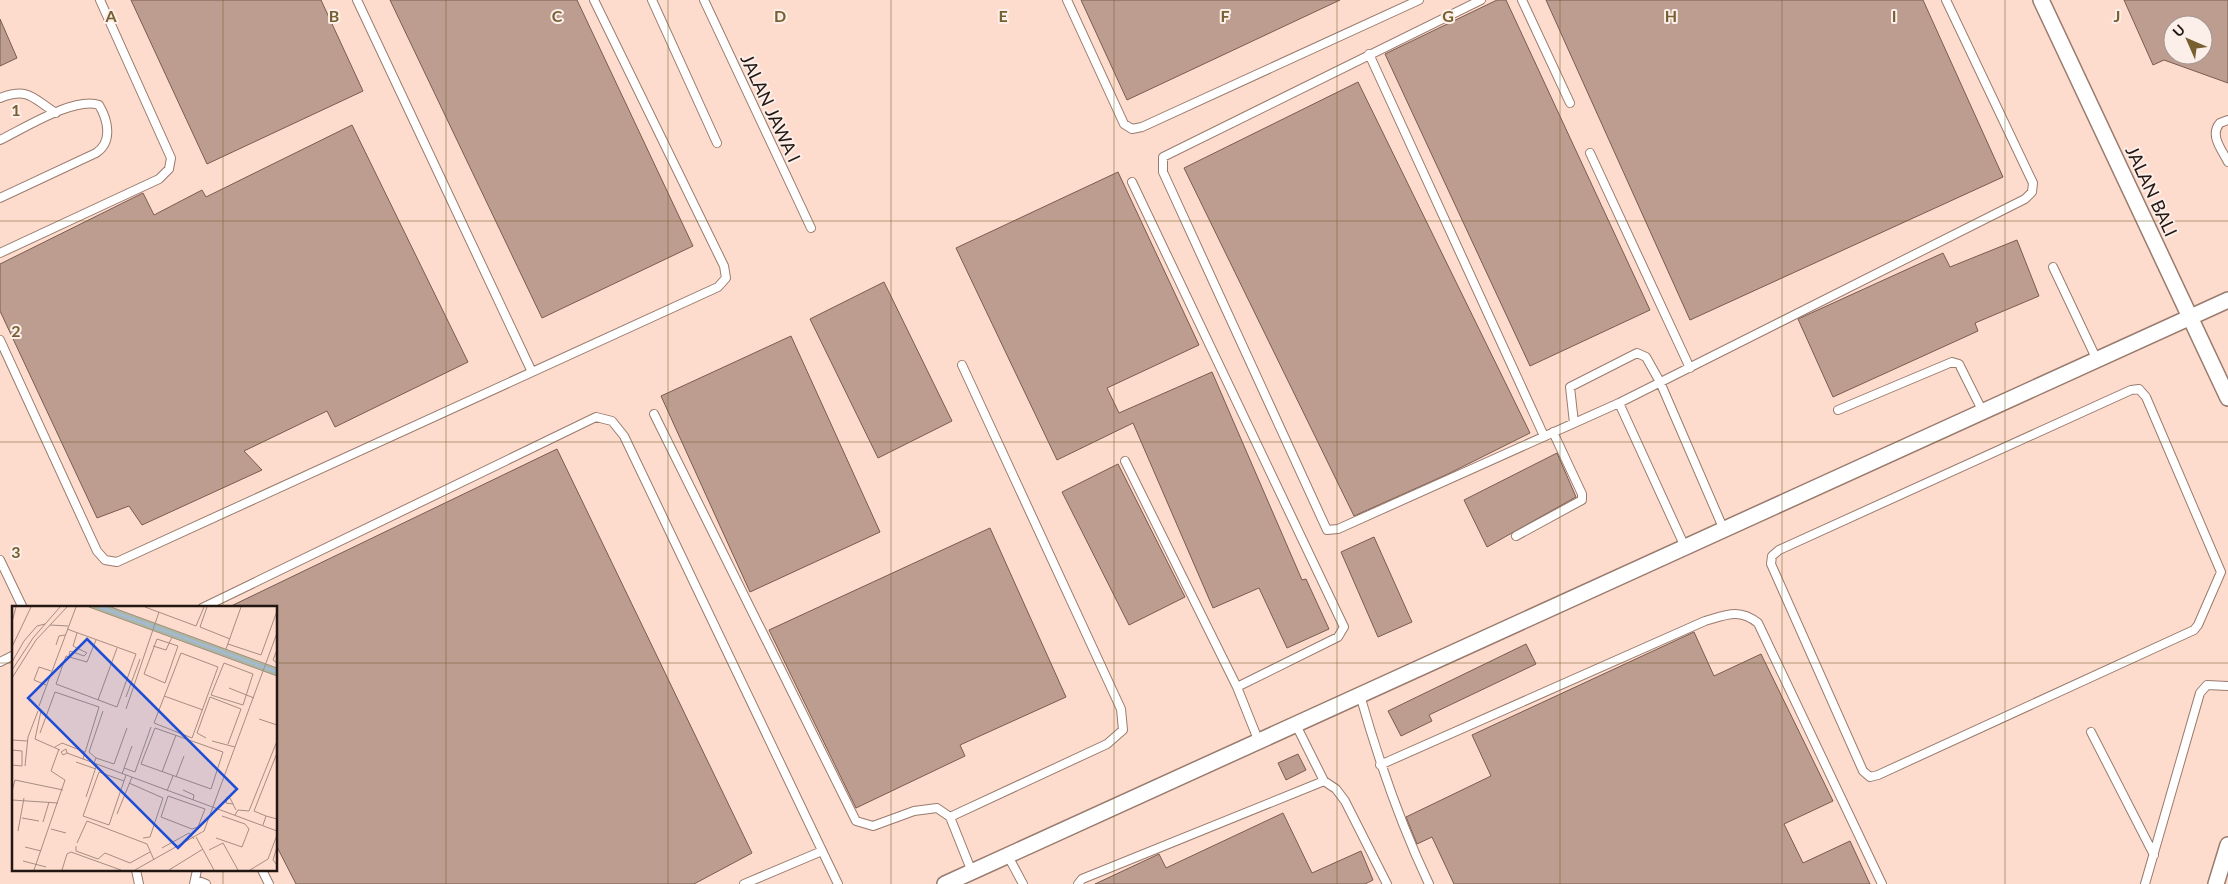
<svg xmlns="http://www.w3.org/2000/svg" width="2228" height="884" font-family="Lato,sans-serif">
	<rect width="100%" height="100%" fill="#fedccd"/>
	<!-- building -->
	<path fill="#bd9d90" stroke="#795c50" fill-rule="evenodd" d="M 131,0 L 321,0 L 363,91 L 207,164 Z
		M 390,0 L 577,0 L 693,246 L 542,318 Z
		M 1081,0 L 1340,0 L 1127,100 Z
		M 1497,0 L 1506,0 L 1650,310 L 1530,366 L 1385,54 Z
		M 1546,0 L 1923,0 L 2003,177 L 1690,320 Z
		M 2124,0 L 2228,0 L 2228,83 L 2164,60 L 2153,65 ZM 2173,25 L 2203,25 L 2203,55 L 2173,55 Z
		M 0,19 L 17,58 L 0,66 Z
		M 1358,82 L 1530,433 L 1448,474 L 1354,516 L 1184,168 Z
		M 352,125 L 468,362 L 335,427 L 327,411 L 244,451 L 262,470 L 142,525 L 129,506 L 97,518 L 0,311 L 0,264 L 143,193 L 154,215 L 202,190 L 206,197 Z
		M 1118,172 L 1199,345 L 1107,388 L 1119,413 L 1212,372 L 1302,580 L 1306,579 L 1329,629 L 1287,648 L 1259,588 L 1213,608 L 1133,423 L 1057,460 L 956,248 Z
		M 2017,240 L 2039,296 L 1975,323 L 1978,331 L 1833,397 L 1798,319 L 1943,253 L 1950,267 Z
		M 884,282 L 952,421 L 878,458 L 810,319 Z
		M 791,336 L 880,532 L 750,592 L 661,396 Z
		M 557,449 L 752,853 L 694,884 L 296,884 L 276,845 L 276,608 L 227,608 Z
		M 1557,453 L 1576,497 L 1487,547 L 1464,500 Z
		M 1118,464 L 1185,597 L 1129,625 L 1062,492 Z
		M 990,528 L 1066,697 L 960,745 L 965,756 L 856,808 L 769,630 Z
		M 1374,537 L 1412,622 L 1378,637 L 1341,552 Z
		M 1694,632 L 1714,676 L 1761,654 L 1833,801 L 1784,824 L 1803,863 L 1850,841 L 1870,884 L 1454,884 L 1432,837 L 1417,844 L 1406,817 L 1491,776 L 1472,735 Z
		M 1526,644 L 1536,664 L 1429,715 L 1432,721 L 1401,736 L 1388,711 Z
		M 1298,754 L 1306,770 L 1286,780 L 1278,763 Z
		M 1283,813 L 1312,873 L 1361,851 L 1373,880 L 1365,884 L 1095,884 L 1159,854 L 1166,868 Z"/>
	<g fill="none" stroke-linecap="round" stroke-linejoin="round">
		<defs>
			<path id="lane" d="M 357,0 L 532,372
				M 652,0 L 717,143
				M 704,0 L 811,228
				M 1067,0 L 1124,124 L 1132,129 L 1142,127 L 1419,0
				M 1481,0 L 1163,157 L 1163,172 L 1327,530 L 1338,529 L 1619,403 L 2025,199 L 2032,192 L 2033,183 L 1946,0
				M 1522,0 L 1570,103
				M 1369,54 L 1544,436
				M 0,98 C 29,87 32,98 56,113
				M 2228,120 L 2220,123 C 2209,135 2222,150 2228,162
				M 0,140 C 23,129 75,96 99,105 C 108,120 113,142 96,153 L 0,198
				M 1590,153 L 1690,368
				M 1132,182 L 1344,627 L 1338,637 L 1237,687
				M 0,253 L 159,179 L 169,169 L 171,158 L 100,0
				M 2053,267 L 2097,360
				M 0,340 L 97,551 L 105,560 L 117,562 L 718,287 L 726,278 L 724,266 L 594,0
				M 962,365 L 1121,709 L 1123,730 L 1107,744 L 950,817 L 972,872
				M 2139,389 L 2146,397 L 2221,572 L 2198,625 L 2194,630 L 1878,775 L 1870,777 L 1863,771 L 1771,564 L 1772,556 L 1779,550 L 2131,390 Z
				M 1619,403 L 1685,547
				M 1838,410 L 1952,362 L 1959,364 L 1983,412
				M 654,414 L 856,821 L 873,826 L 914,811 L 937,808 L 950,817
				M 1574,423 L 1570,387 L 1637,353 L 1646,357 L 1660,382 L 1724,530
				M 1125,461 L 1237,687 L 1259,742
				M 1516,536 L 1582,500 L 1582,494 L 1553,432
				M 0,560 L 23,608
				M 202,608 L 596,417 L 612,421 L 624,436 L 838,884
				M 0,662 L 14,655
				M 1360,695 C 1379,762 1399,821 1429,884
				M 1296,725 L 1324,781 L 1336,789 L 1345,801 L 1387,884
				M 2091,732 L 2154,855
				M 1380,765 L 1705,621 C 1726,615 1739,608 1758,623 L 1882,884
				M 1008,856 L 1023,884
				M 136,870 L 139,884
				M 262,870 L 269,884
				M 196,880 L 206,884
				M 194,884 L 197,870
				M 744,884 L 822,851
				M 1078,884 L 1082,879 L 1324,781
				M 2145,884 L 2200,693 L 2207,685 L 2228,686"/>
			<path id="street" d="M 2041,0 L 2228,398
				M 945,884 L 2228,300
				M 2216,884 L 2228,845"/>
		</defs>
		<!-- lane casing -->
		<use href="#lane" stroke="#997b6e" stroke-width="10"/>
		<!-- street casing -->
		<use href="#street" stroke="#997b6e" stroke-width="18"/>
		<!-- lane -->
		<use href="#lane" stroke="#fff" stroke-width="8"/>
		<!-- street -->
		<use href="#street" stroke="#fff" stroke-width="15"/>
	</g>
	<!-- grid -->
	<path fill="none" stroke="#775f30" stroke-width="1" stroke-opacity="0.55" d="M 223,0 L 223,608M 446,0 L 446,884M 668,0 L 668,884M 891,0 L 891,884M 1114,0 L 1114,884M 1337,0 L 1337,884M 1560,0 L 1560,884M 1782,0 L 1782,884M 2005,0 L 2005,884M 0,221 L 2228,221M 0,442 L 2228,442M 0,663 L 14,663M 276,663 L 2228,663M 223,870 L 223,884"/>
	<g text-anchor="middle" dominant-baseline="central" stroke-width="4" stroke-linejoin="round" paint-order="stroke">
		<!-- street labels -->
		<g font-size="18" fill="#221712" stroke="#fceee8">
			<text transform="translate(771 108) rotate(65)">JALAN JAWA I</text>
			<text transform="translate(2152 191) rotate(65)">JALAN BALI</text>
		</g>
	</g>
	<!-- overview -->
	<g transform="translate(12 606)">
		<rect width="265" height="265" fill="#fedccd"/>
		<path d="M 77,1 L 99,1 L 265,62 L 265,70 Z" fill="#a8b8a3"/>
		<path fill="none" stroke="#a5b9d6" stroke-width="2.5" d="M 88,1 L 265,66"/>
		<path fill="none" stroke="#a68d82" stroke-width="1" d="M 77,1 L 265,70M 99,1 L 265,62M 133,1 L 184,20 L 192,1M 195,1 L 188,21 L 218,33M 0,16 L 4,1M 38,19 L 56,20M 55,23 L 124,48 L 105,101 L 44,78 L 54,50 L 75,56 L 84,34M 145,33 L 166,40 L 153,77 L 132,68 ZM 216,38 L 249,49 L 265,5M 44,39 L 47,30 L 53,29M 141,40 L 154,44 L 160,31M 0,41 L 19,1M 214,43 L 229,1M 265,44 L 261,54 L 265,57M 169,47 L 206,61 L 180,132 L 142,117 ZM 57,49 L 58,45 L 72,50 L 75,47 L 61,40 L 65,27M 0,56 L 12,35 L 25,20 L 33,18M 212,57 L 241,68 L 231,99 L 199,89 ZM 0,64 L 21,32 L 48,1M 0,72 L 24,34 L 55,1M 34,79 L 22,74 L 27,61 L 39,65M 217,82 L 242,92M 152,90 L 191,104M 114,91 L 128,53M 86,94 L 105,42M 27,100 L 64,1M 114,103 L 147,6M 29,105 L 23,133 L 48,144M 247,113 L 265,119M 143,122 L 211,146 L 199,183 L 129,158 ZM 28,127 L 43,86 L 87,101 L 71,153M 194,132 L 185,127 L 198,91 L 229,103 L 216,138M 0,134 L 15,135M 200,135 L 223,141M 43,141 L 50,137 L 73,146M 0,144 L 10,145 L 10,160 L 0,159M 55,147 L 51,149 L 49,146 L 54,143 L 55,147 L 265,225M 84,152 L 77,146 L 91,105M 64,156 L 84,163M 82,157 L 84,152 L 102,158 L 115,122M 13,160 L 16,131 L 26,105M 112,162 L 123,166 L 139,121M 150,166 L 164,129M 110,168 L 120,140M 164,171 L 172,150M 112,175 L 87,166 L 71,210 L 97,219 L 114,169M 117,177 L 151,192 L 138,231 L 131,232M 171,184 L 182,189 L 181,194M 0,185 L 3,174 L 51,184M 155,185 L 161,170M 156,190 L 193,203 L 186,221 L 180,223 L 149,211 ZM 74,191 L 85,158M 0,194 L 46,197M 221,198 L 214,197 L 215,191 L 218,192 L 224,204M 105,208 L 120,171M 223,209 L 226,204 L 237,205 L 265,135M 210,210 L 233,218M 254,210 L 242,205 L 265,147M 10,212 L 27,215M 31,216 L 37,196M 251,219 L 254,210 L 265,213M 39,223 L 54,227M 6,225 L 12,192M 184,231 L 202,264M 204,232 L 230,241 L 237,223 L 233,218M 65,237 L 75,215 L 135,238 L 142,254M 64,240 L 64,245 L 86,253 L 93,247 L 118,257 L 138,246M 13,241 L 29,245M 265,241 L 261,254 L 265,259M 150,242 L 177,227 L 182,233M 197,244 L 211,237 L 226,264M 11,255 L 34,261M 22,264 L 53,174 L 39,165 L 47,143M 50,264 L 55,248 L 59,246 L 109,264M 123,264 L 192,225 L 265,27M 157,264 L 191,243M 238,264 L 256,253 L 265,229"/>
		<path fill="#1d4ed8" fill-opacity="0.15" stroke="#1d4ed8" stroke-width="2.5" d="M 75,33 L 225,183 L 166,242 L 16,92 Z"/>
		<rect width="265" height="265" fill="none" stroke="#221712" stroke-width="2.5"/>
	</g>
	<g font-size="16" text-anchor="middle" font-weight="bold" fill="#775f30" stroke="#fceee8" stroke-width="4" stroke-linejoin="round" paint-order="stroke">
		<text x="111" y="22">A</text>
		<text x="334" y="22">B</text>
		<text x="557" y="22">C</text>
		<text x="780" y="22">D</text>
		<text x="1003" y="22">E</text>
		<text x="1225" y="22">F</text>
		<text x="1448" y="22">G</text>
		<text x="1671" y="22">H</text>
		<text x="1894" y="22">I</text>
		<text x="2117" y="22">J</text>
		<text x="16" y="116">1</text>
		<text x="16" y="337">2</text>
		<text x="16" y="558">3</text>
	</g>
	<!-- north arrow -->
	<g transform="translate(2188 40) rotate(315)"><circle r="24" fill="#fceee8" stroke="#a59892"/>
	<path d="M0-4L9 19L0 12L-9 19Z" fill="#775f30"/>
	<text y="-8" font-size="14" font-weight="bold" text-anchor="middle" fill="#221712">U</text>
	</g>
</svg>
